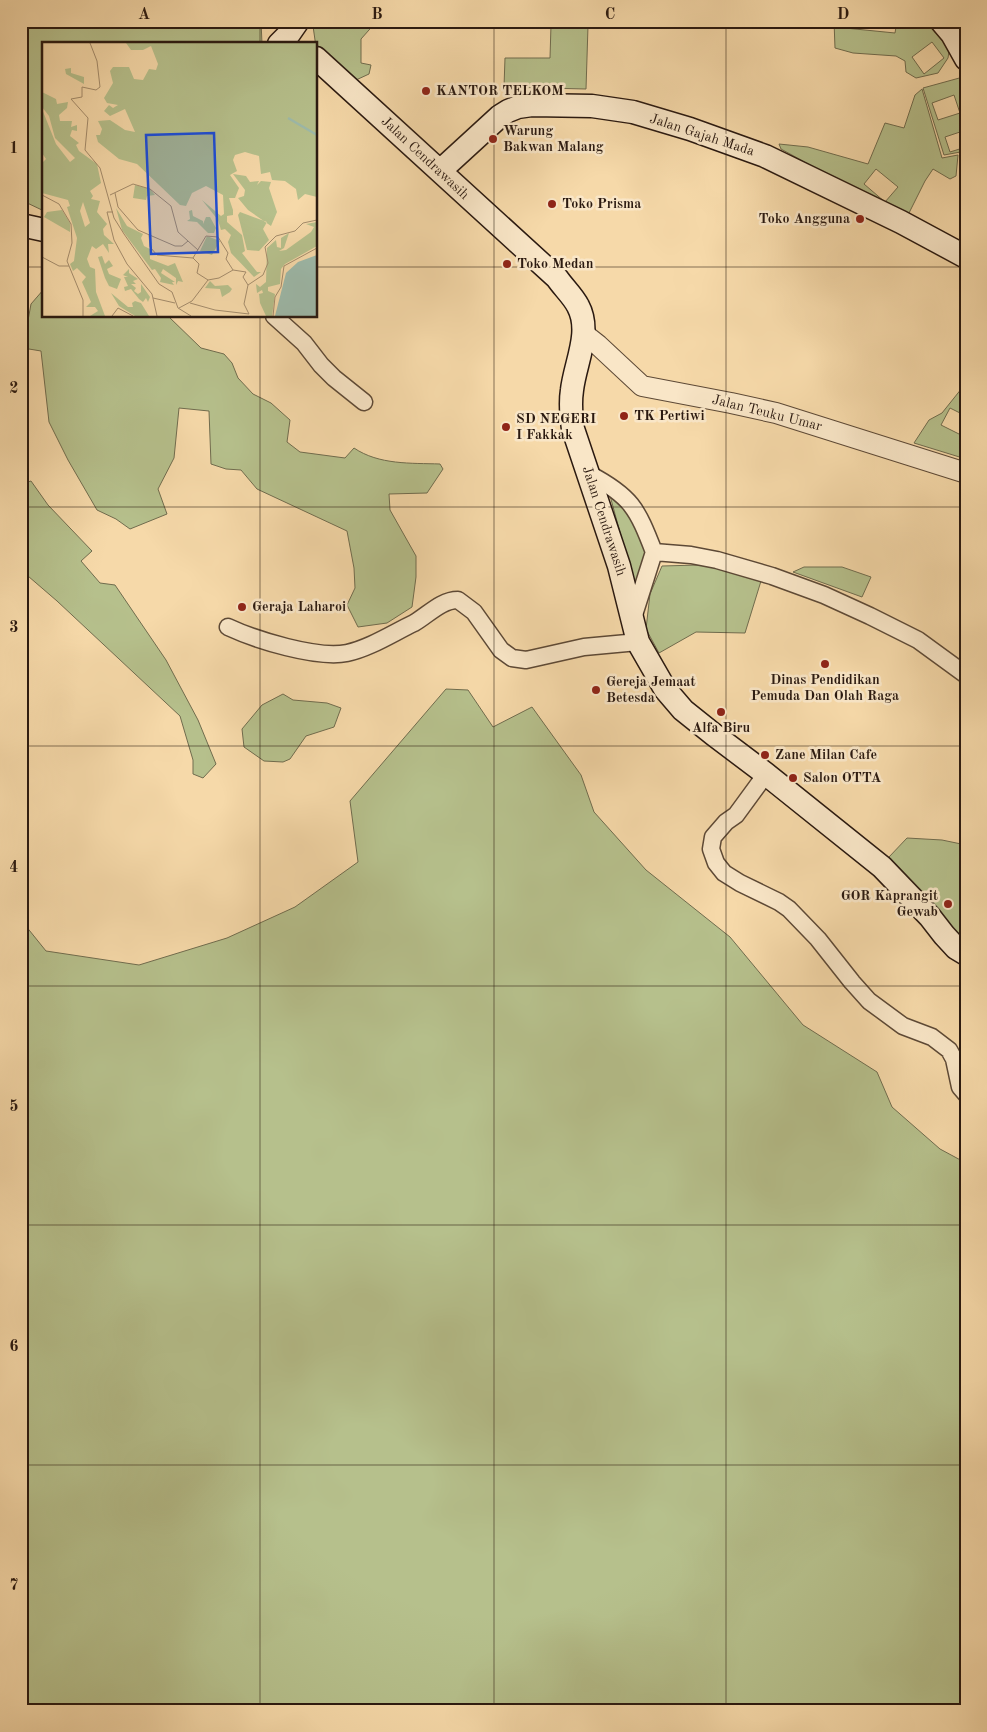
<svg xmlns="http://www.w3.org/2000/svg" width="987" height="1732" font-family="'Old Standard TT',serif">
	<rect width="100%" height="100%" fill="#f6d9a9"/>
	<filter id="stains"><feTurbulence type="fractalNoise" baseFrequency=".004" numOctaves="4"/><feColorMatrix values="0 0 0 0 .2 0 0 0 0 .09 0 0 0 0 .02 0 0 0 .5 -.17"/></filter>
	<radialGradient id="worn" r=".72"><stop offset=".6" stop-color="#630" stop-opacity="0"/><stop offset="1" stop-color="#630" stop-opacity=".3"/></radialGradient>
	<!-- green -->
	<path fill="#b6c08c" stroke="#706c4e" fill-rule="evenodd" d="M 32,21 L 261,21 L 262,44 L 44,44 L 44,211 L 21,200 L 21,43 Z
		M 317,21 L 377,21 L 361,39 L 361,63 L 371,65 L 369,74 L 356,80 L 316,47 L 313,26 Z
		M 834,21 L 845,21 L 845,28 L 895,33 L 897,21 L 912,21 L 917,25 L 920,21 L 933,21 L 950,45 L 948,58 L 938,73 L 916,78 L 906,72 L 905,61 L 896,56 L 853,53 L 835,48 ZM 932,42 L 944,58 L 924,74 L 912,57 Z
		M 551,25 L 588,26 L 586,89 L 504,87 L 505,58 L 550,58 Z
		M 963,77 L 966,85 L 966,130 L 945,137 L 950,152 L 966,147 L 966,151 L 944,155 L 923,88 ZM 954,95 L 960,113 L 938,120 L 932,103 Z
		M 922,89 L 942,158 L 958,155 L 956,176 L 950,179 L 933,169 L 925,181 L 908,215 L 872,199 L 781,149 L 779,144 L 808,147 L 868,164 L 885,123 L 904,128 L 915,95 ZM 876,169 L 898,187 L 885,202 L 864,184 Z
		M 44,289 L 44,316 L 168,316 L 201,348 L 224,354 L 232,363 L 238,378 L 253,394 L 271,403 L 290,420 L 287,442 L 300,452 L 345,458 L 354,448 C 379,465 411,463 440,464 L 443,469 L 427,493 L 389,494 L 390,510 L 416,556 L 416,577 L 412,607 L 387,623 L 358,627 L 347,605 L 355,588 L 354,568 L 347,531 L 257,489 L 241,470 L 226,469 L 211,464 L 209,411 L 179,408 L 174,458 L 158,489 L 167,514 L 130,529 L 116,519 L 97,510 L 68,460 L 49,422 L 41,351 L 23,348 L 31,304 Z
		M 966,383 L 966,396 L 962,404 L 966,406 L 966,416 L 950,408 L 941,425 L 961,435 L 966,427 L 966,459 L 914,443 L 929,420 L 942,413 Z
		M 31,481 L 48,505 L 92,551 L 81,561 L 100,583 L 115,585 L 166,660 L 198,720 L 216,764 L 203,778 L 193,774 L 193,760 L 180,716 L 57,601 L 21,570 L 21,484 Z
		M 609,492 L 625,507 L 647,543 L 645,562 L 635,587 Z
		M 699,565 L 743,572 L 761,581 L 745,633 L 696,632 L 659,653 L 646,629 L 650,594 L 662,566 Z
		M 804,567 L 842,567 L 871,577 L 862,597 L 793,572 Z
		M 446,689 L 468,690 L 493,727 L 532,707 L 581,775 L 594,812 L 646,870 L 730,937 L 803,1025 L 877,1072 L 892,1107 L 940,1149 L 966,1163 L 966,1711 L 21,1711 L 21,920 L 46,951 L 139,965 L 227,938 L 295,907 L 358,862 L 350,801 Z
		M 283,694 L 293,700 L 327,703 L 341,708 L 334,727 L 306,736 L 290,759 L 283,762 L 264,761 L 244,747 L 242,729 L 262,705 Z
		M 907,838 L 942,840 L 966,845 L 966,945 L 916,890 L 889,857 Z"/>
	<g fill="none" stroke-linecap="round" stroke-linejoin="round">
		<defs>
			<path id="minor" d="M 274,316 L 304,343 L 321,365 L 334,378 L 364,402
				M 589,474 C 631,496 637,508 654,552 L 633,618
				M 654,552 L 691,555 L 717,560 L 772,576 L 824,595 L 870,616 L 918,640 L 966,675
				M 228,627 C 256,640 317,659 347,653 C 370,648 393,633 414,623 C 428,615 441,600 458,600 L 474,612 L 501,650 L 512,658 L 526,660 L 584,647 L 638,642
				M 766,774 L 736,815 L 726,822 L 713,837 L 711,849 L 716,863 L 724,873 L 740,883 L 779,902 L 789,909 L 818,939 L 852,982 L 869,1001 L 903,1026 L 932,1037 L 949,1050 L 954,1059 L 960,1087 L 966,1094"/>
			<path id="tertiary" d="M 584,334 L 598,345 L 642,386 L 731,403 L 776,413 L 966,473"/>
			<path id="secondary" d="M 941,21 L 952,34 L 966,59
				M 279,44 L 289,34 L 298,21
				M 316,58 L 557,278 C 563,287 573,296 578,306 C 592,332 575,363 572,390 C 570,403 571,415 573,429 L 619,566 L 638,642 L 665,689 L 683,710 L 713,734 L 766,774 L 882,867 L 930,917 L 944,935 L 956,948 L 966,954
				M 440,171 L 500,116 L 508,111 L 518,107 L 532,105 L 592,106 L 633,112 L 690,129 L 765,156 L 901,222 L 966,257
				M 21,225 L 44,230"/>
		</defs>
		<!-- minor casing -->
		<use href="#minor" stroke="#5d4936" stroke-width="19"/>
		<!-- tertiary casing -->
		<use href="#tertiary" stroke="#5d4936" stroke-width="22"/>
		<!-- secondary casing -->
		<use href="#secondary" stroke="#2a1910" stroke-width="25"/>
		<!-- minor -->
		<use href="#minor" stroke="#f9e6c7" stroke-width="16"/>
		<!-- tertiary -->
		<use href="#tertiary" stroke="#f9e6c7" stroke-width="20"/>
		<!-- secondary -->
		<use href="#secondary" stroke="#f9e6c7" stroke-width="22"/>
	</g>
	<!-- grid -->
	<path fill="none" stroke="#2a1910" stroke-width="1" stroke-opacity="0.55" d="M 260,21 L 260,44M 494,21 L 494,1711M 726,21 L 726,1711M 21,267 L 44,267M 316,267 L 966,267M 260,316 L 260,1711M 21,507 L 966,507M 21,746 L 966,746M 21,986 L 966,986M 21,1225 L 966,1225M 21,1465 L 966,1465"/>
	<!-- markers -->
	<g fill="#8f2418" stroke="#f9e6c7" stroke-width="2">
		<circle cx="426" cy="91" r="5"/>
		<circle cx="493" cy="139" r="5"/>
		<circle cx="552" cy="204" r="5"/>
		<circle cx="860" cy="219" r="5"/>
		<circle cx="507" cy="264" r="5"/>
		<circle cx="624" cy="416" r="5"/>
		<circle cx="506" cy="427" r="5"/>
		<circle cx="242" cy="607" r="5"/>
		<circle cx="825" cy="664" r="5"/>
		<circle cx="596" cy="690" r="5"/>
		<circle cx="721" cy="712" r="5"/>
		<circle cx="765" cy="755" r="5"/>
		<circle cx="793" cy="778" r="5"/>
		<circle cx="948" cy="904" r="5"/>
	</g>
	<g text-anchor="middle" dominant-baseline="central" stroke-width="5" stroke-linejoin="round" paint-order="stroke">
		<!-- poi labels -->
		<g font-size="14" font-weight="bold" fill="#2a1910" stroke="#f9e6c7" text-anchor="start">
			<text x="436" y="91">KANTOR TELKOM</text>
			<text x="503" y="131">Warung<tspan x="503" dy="16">Bakwan Malang</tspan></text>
			<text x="562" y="204">Toko Prisma</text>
			<text x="850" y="219" text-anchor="end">Toko Angguna</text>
			<text x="517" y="264">Toko Medan</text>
			<text x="634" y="416">TK Pertiwi</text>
			<text x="516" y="419">SD NEGERI<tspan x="516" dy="16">I Fakkak</tspan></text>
			<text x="252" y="607">Geraja Laharoi</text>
			<text x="825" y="680" text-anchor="middle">Dinas Pendidikan<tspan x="825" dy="16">Pemuda Dan Olah Raga</tspan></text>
			<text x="606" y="682">Gereja Jemaat<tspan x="606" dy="16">Betesda</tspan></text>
			<text x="721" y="728" text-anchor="middle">Alfa Biru</text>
			<text x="775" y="755">Zane Milan Cafe</text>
			<text x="803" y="778">Salon OTTA</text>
			<text x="938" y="896" text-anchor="end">GOR Kaprangit<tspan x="938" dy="16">Gewab</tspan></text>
		</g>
		<!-- street labels -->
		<g font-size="14" fill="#2a1910" stroke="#f9e6c7">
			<text transform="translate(702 135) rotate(18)">Jalan Gajah Mada</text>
			<text transform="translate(425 158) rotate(43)">Jalan Cendrawasih</text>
			<text transform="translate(767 413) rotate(14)">Jalan Teuku Umar</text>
			<text transform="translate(604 521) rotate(72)">Jalan Cendrawasih</text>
		</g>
	</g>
	<!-- overview -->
	<g transform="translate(42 42)">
		<rect width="275" height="275" fill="#f6d9a9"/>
		<path d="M 84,1 L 275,1 L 275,155 L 263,152 L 256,158 L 254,147 L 243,139 L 230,138 L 228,130 L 219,132 L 217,114 L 203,110 L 193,113 L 191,118 L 195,129 L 188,133 L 197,146 L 193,156 L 187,156 L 191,168 L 191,173 L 185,174 L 185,180 L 200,193 L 203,209 L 200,211 L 215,230 L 219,230 L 212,235 L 189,211 L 186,200 L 189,193 L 183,187 L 179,188 L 176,178 L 160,158 L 179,174 L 182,172 L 181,153 L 164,144 L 150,151 L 144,164 L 138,163 L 95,122 L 77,117 L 56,100 L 54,93 L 58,93 L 60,87 L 56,79 L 68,78 L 83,88 L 93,90 L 83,67 L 68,74 L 62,69 L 67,63 L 71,66 L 76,63 L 65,61 L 62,56 L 71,41 L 68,29 L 71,25 L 87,25 L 92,37 L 101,38 L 107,27 L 114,28 L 116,22 L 109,4 L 101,8 L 89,8 ZM 29,26 L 29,31 L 42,35 L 42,42 L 24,32 L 23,27 ZM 0,50 L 14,57 L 15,62 L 26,60 L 25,66 L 17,73 L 18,79 L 30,79 L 29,85 L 35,83 L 35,89 L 30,88 L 28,94 L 37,101 L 34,103 L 37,109 L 55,122 L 59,141 L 48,149 L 51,154 L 49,157 L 58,159 L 55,170 L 65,182 L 61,187 L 62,193 L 72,202 L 66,202 L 67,211 L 61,202 L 54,207 L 50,204 L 45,217 L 48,225 L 53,227 L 54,250 L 63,274 L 48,274 L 56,269 L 53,265 L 44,265 L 49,260 L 40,240 L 44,235 L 35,226 L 31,229 L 28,222 L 32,219 L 35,196 L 25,165 L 28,164 L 26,158 L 0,151 L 0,121 L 4,117 L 0,111 L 0,67 L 14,102 L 28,120 L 33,116 L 13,96 L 7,74 L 0,65 ZM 41,160 L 48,181 L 43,185 L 38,169 ZM 191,132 L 204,134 L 208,140 L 217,139 L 215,143 L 219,139 L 229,140 L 227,146 L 235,170 L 229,184 L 206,168 L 196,156 L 202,154 L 203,148 ZM 93,143 L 108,147 L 113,153 L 105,154 L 104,158 L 91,156 ZM 74,166 L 85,184 L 101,192 L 99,196 L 102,204 L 108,207 L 108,217 L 126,224 L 133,221 L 141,240 L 136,239 L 134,243 L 134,236 L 121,227 L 119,231 L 133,240 L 130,240 L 132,243 L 118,240 L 119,236 L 113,227 L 110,228 L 80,188 ZM 20,168 L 28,181 L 28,190 L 2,175 L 5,170 ZM 150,168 L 151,174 L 161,179 L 161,182 L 164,175 L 168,175 L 174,186 L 172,191 L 166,191 L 155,180 L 145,179 L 148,177 L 147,169 ZM 198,170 L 225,180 L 221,187 L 227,198 L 217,209 L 205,208 L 196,173 ZM 275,180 L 275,204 L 243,222 L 239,227 L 238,242 L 226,245 L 226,249 L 233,252 L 230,274 L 224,274 L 218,261 L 217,252 L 221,251 L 220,248 L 215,251 L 214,242 L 218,245 L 224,240 L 225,206 L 234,198 L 235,205 L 239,206 L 239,196 L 247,191 L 242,206 L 237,209 L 244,208 L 269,190 L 272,185 L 264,182 ZM 165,194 L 178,199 L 170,213 L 158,209 ZM 60,214 L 63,222 L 67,218 L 71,224 L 65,227 L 67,232 L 79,237 L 75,247 L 67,244 L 63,236 L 56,215 ZM 87,227 L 87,231 L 96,237 L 91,239 L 94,242 L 89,242 L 94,246 L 92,249 L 96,252 L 99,250 L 99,242 L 108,255 L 106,260 L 104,256 L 101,260 L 97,257 L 89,247 L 83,249 L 82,245 L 86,244 L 82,235 L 86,235 L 81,233 ZM 168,239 L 173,244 L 186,243 L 190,247 L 188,250 L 180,255 L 178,247 L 163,246 ZM 69,251 L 86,265 L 91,265 L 90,261 L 93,259 L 99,261 L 107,274 L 93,274 L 77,264 Z" fill="#b6c08c" fill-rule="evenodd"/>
		<path d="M 275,213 L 275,274 L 233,274 L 244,231 L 256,220 Z" fill="#9dbaab"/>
		<path fill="none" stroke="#9dbaab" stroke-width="2.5" d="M 246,76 L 275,93"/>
		<path fill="none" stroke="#a48c6c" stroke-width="1" d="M 48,1 L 55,19 L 58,45 L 54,48 L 40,45 L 40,55 L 29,57 L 46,76 L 43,108 L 58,126 L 72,176 L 82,192 L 117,242 L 130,250 L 136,266 L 149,274M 73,151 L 76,165 L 96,188 L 133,204 L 140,204 L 146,199M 0,153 L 17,162 L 29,182 L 30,201 L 25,219 L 41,258 L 41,274M 68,153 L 91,142 L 108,147 L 129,164 L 136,190 L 156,208M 71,170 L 65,170 L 72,198 L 85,222 L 110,252 L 115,274M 107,193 L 108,205 L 115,213 L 151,216M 0,215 L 17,224 L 27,224M 151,216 L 164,194 L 176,195 L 186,211 L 184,217 L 191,228M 151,216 L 157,222 L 155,231 L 166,238M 191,228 L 204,230 L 201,235 L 206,243 L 202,262 L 207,272M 206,243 L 221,233 L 226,221 L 223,205 L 234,194 L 253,189 L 261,181 L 275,178M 111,256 L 133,261M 148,261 L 173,268 L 207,272M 137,266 L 150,259 L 166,238 L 177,236 L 191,228M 70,274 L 76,266 L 91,274M 231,274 L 233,255 L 239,245 L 242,224 L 275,206"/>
		<path fill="#1d4ed8" fill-opacity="0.15" stroke="#1d4ed8" stroke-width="2.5" d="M 172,91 L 176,210 L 109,212 L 104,93 Z"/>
		<rect width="275" height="275" fill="none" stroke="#2a1910" stroke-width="2.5"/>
	</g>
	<!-- margin -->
	<rect width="987" height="1732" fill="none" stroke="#f6d9a9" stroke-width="55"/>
	<rect x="28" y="28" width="932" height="1676" fill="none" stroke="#2a1910" stroke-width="2"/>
	<g font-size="16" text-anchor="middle" font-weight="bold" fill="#2a1910">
		<text x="144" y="19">A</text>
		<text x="377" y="19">B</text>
		<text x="610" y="19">C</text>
		<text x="843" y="19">D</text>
		<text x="14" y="153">1</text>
		<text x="14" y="393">2</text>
		<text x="14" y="632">3</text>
		<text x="14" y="872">4</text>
		<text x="14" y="1111">5</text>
		<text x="14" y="1351">6</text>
		<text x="14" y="1590">7</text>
	</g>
	<rect width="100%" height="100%" filter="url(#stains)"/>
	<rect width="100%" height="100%" fill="url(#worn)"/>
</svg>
